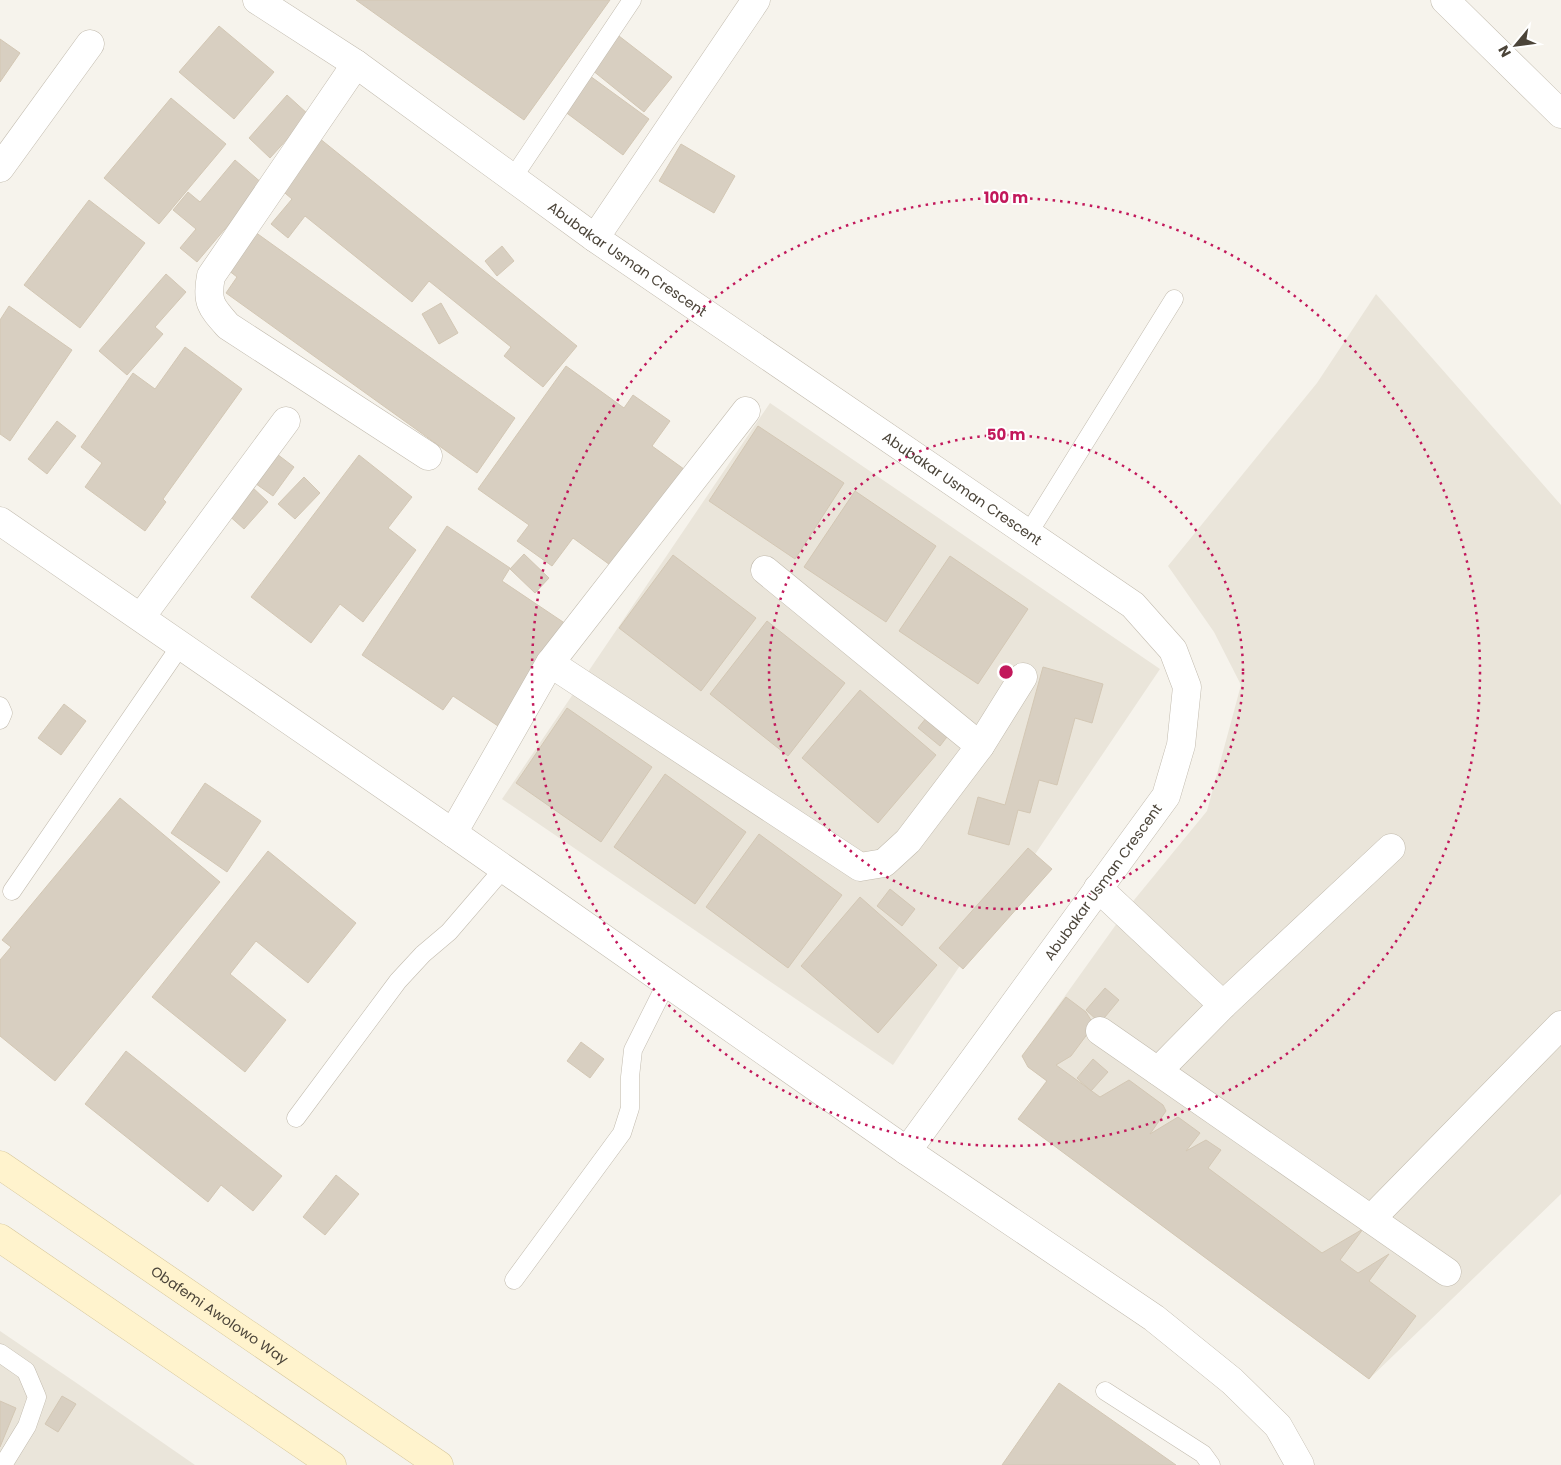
<svg xmlns="http://www.w3.org/2000/svg" width="1561" height="1465" font-family="Poppins,sans-serif">
	<rect width="100%" height="100%" fill="#f6f3ec"/>
	<!-- residential -->
	<path fill="#eae5da" d="M 1376,294 L 1561,505 L 1561,1194 L 1369,1379 L 1018,1119 L 1046,1081 L 1028,1067 L 1022,1056 L 1130,905 L 1207,811 L 1241,685 L 1214,632 L 1168,566 L 1317,383 Z
		M 770,403 L 1160,669 L 893,1065 L 502,799 Z
		M 0,1331 L 78,1384 L 195,1465 L 0,1465 Z"/>
	<!-- building -->
	<path fill="#d8cfc1" stroke="#d3c7b4" d="M 356,0 L 610,0 L 524,120 Z
		M 219,26 L 274,72 L 234,119 L 179,72 Z
		M 619,36 L 672,77 L 644,112 L 592,70 Z
		M 0,39 L 20,53 L 0,82 Z
		M 590,76 L 649,119 L 623,155 L 564,111 Z
		M 287,95 L 309,115 L 270,158 L 249,138 Z
		M 171,98 L 226,144 L 159,224 L 104,178 Z
		M 319,138 L 577,346 L 543,387 L 504,356 L 511,347 L 429,281 L 412,302 L 305,216 L 288,238 L 271,224 L 292,199 L 279,188 Z
		M 681,144 L 735,176 L 714,213 L 659,181 Z
		M 235,160 L 263,184 L 197,262 L 180,248 L 196,229 L 173,210 L 188,192 L 200,202 Z
		M 89,200 L 145,243 L 80,328 L 24,285 Z
		M 255,232 L 515,418 L 477,473 L 226,293 L 237,277 L 228,270 Z
		M 502,246 L 514,261 L 497,276 L 485,261 Z
		M 166,274 L 186,292 L 155,327 L 163,334 L 127,375 L 99,351 Z
		M 441,303 L 458,333 L 439,344 L 422,314 Z
		M 9,306 L 72,350 L 10,441 L 0,434 L 0,320 Z
		M 185,347 L 242,389 L 163,499 L 166,502 L 145,531 L 85,487 L 102,463 L 81,447 L 133,373 L 155,389 Z
		M 566,366 L 624,408 L 633,395 L 670,421 L 652,446 L 688,472 L 617,570 L 573,538 L 552,566 L 517,541 L 529,525 L 478,489 Z
		M 57,421 L 76,436 L 47,474 L 28,459 Z
		M 758,426 L 844,483 L 795,559 L 709,501 Z
		M 273,451 L 294,467 L 273,496 L 252,481 Z
		M 359,455 L 412,497 L 388,528 L 416,550 L 363,622 L 340,604 L 311,643 L 251,597 Z
		M 304,477 L 320,493 L 295,519 L 278,504 Z
		M 251,486 L 268,502 L 244,529 L 226,513 Z
		M 855,491 L 936,546 L 886,622 L 804,567 Z
		M 447,526 L 510,568 L 502,581 L 569,626 L 501,728 L 453,696 L 443,710 L 362,655 Z
		M 524,554 L 549,578 L 535,593 L 510,569 Z
		M 673,555 L 756,618 L 701,691 L 619,628 Z
		M 950,556 L 1028,609 L 978,684 L 899,631 Z
		M 767,621 L 845,683 L 788,756 L 710,694 Z
		M 1043,667 L 1103,684 L 1092,723 L 1075,718 L 1057,785 L 1039,780 L 1030,813 L 1018,810 L 1009,845 L 968,834 L 978,797 L 1005,805 Z
		M 860,690 L 936,755 L 878,823 L 802,758 Z
		M 64,704 L 86,721 L 61,755 L 38,738 Z
		M 567,708 L 652,767 L 601,842 L 516,783 Z
		M 931,712 L 953,729 L 940,746 L 918,728 Z
		M 665,774 L 746,832 L 695,904 L 614,847 Z
		M 205,783 L 261,821 L 227,872 L 171,833 Z
		M 120,798 L 220,882 L 55,1081 L 0,1036 L 0,960 L 11,947 L 2,940 Z
		M 759,834 L 842,895 L 788,968 L 706,907 Z
		M 1028,848 L 1052,869 L 963,969 L 939,948 Z
		M 268,851 L 356,923 L 308,983 L 256,941 L 230,974 L 286,1020 L 245,1072 L 152,997 Z
		M 890,889 L 915,909 L 902,926 L 877,906 Z
		M 860,897 L 937,965 L 878,1033 L 801,966 Z
		M 1105,988 L 1119,1000 L 1100,1023 L 1086,1010 Z
		M 1066,997 L 1086,1012 L 1094,1025 L 1071,1056 L 1056,1065 L 1100,1097 L 1129,1080 L 1163,1105 L 1166,1111 L 1150,1134 L 1178,1117 L 1200,1133 L 1186,1151 L 1206,1140 L 1221,1150 L 1208,1168 L 1322,1253 L 1363,1229 L 1340,1260 L 1358,1273 L 1389,1254 L 1369,1281 L 1416,1316 L 1369,1379 L 1018,1119 L 1047,1081 L 1028,1067 L 1022,1056 Z
		M 581,1042 L 604,1059 L 590,1078 L 567,1061 Z
		M 126,1051 L 282,1176 L 253,1211 L 221,1185 L 208,1202 L 85,1104 Z
		M 1093,1059 L 1108,1072 L 1091,1091 L 1077,1078 Z
		M 336,1175 L 359,1194 L 325,1235 L 303,1217 Z
		M 1059,1383 L 1176,1465 L 1002,1465 Z
		M 62,1396 L 76,1404 L 58,1432 L 45,1424 Z
		M 0,1401 L 16,1408 L 0,1447 Z"/>
	<g fill="none" stroke-linecap="round" stroke-linejoin="round">
		<defs>
			<path id="lane" d="M 512,179 L 632,0
				M 1028,534 L 1174,299
				M 0,706 L 3,713 L 0,720
				M 12,891 L 181,645
				M 296,1118 L 398,981 L 423,954 L 449,932 L 504,868
				M 514,1280 L 622,1133 L 630,1108 L 630,1077 L 633,1050 L 667,982
				M 0,1353 L 26,1371 L 37,1397 L 27,1426 L 3,1465
				M 1105,1391 L 1203,1454 L 1211,1465"/>
			<g id="street">
				<path id="s1" d="M 257,0 L 356,64 L 595,238 L 1133,605 L 1173,650 L 1187,687 L 1181,745 L 1166,796 L 907,1151"/>
				<path d="M 1445,0 L 1561,114"/>
				<path d="M 356,64 L 211,276 C 206,302 211,307 228,326 L 428,456"/>
				<path d="M 0,168 L 90,44"/>
				<path d="M 595,238 L 756,0"/>
				<path d="M 0,521 L 453,833 L 907,1151 L 1154,1318 L 1232,1381 L 1278,1426 L 1300,1465"/>
				<path d="M 765,570 L 980,746"/>
				<path d="M 141,617 L 286,421"/>
				<path d="M 550,663 L 860,867 L 884,863 L 908,841 L 980,746 L 1023,677"/>
				<path d="M 453,833 L 550,663 L 746,411"/>
				<path d="M 1098,888 L 1223,1005"/>
				<path d="M 1100,1031 L 1447,1272"/>
				<path d="M 1158,1071 L 1223,1005 L 1391,848"/>
				<path d="M 1371,1219 L 1561,1025"/>
			</g>
			<g id="secondary">
				<path id="s2" d="M 0,1165 L 439,1465"/>
				<path d="M 0,1238 L 332,1465"/>
			</g>
		</defs>
		<!-- lane casing -->
		<use href="#lane" stroke="#c2bbae" stroke-width="19"/>
		<!-- street casing -->
		<use href="#street" stroke="#c2bbae" stroke-width="29"/>
		<!-- secondary casing -->
		<use href="#secondary" stroke="#d6c79b" stroke-width="29"/>
		<!-- lane -->
		<use href="#lane" stroke="#fff" stroke-width="18"/>
		<!-- street -->
		<use href="#street" stroke="#fff" stroke-width="28"/>
		<!-- secondary -->
		<use href="#secondary" stroke="#fff3cd" stroke-width="28"/>
	</g>
	<!-- distance rings -->
	<g fill="none" stroke="#c2185b" stroke-width="2.5" stroke-dasharray="2.5 5">
		<circle cx="1006" cy="672" r="237"/>
		<circle cx="1006" cy="672" r="474"/>
	</g>
	<g text-anchor="middle" dominant-baseline="central" stroke-width="4" stroke-linejoin="round" paint-order="stroke">
		<!-- street labels -->
		<g font-size="14" fill="#4b4439" stroke="#fff">
			<text stroke="none"><textPath href="#s1" startOffset="452">Abubakar Usman Crescent</textPath></text>
			<text stroke="none"><textPath href="#s1" startOffset="858">Abubakar Usman Crescent</textPath></text>
			<text transform="translate(1103 882) rotate(-54)">Abubakar Usman Crescent</text>
			<text stroke="none"><textPath href="#s2" startOffset="266">Obafemi Awolowo Way</textPath></text>
		</g>
	</g>
	<circle cx="1006" cy="672" r="8" fill="#c2185b" stroke="#fff" stroke-width="2.5"/>
	<g font-size="15" text-anchor="middle" font-weight="bold" fill="#c2185b" stroke="#fff" stroke-width="4" stroke-linejoin="round" paint-order="stroke">
		<text x="1006" y="203">100 m</text>
		<text x="1006" y="440">50 m</text>
	</g>
	<!-- north arrow -->
	<g transform="translate(1516 45) rotate(241)" stroke="#ffffff" stroke-width="4" paint-order="stroke">
	<path d="M0-4L9 19L0 12L-9 19Z" fill="#4b4439"/>
	<text y="-8" font-size="14" font-weight="bold" text-anchor="middle" fill="#4b4439">N</text>
	</g>
</svg>
